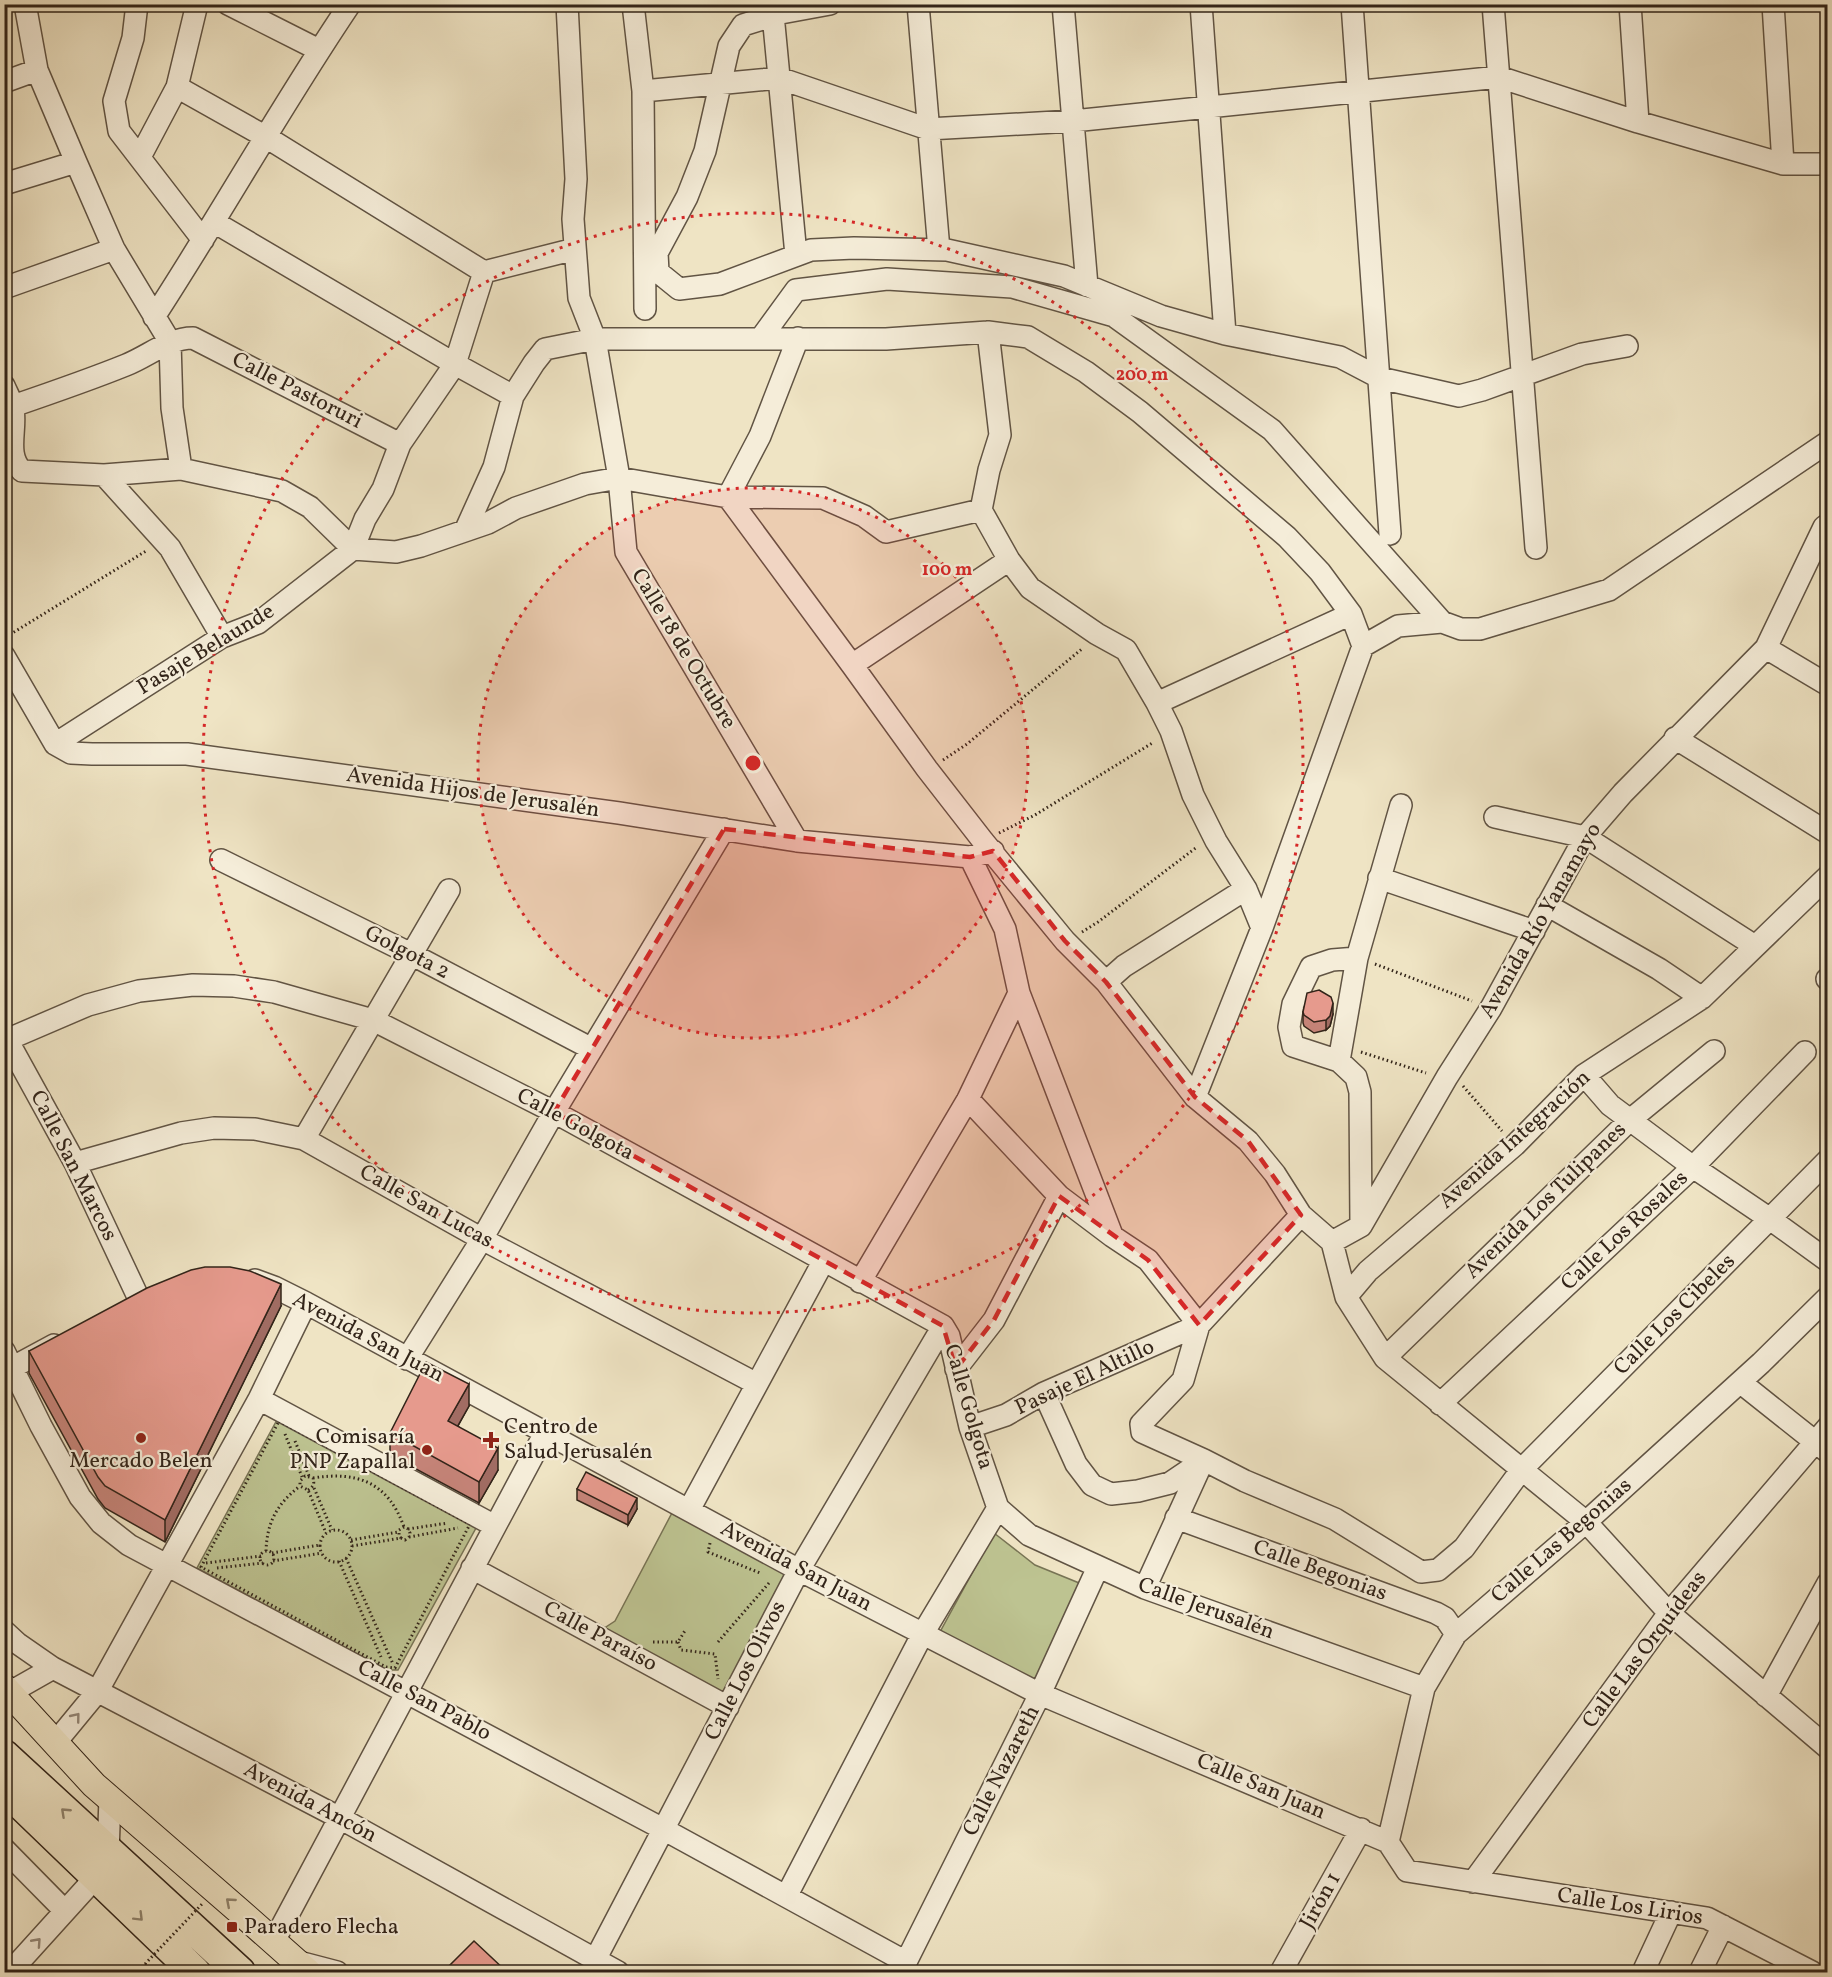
<svg xmlns="http://www.w3.org/2000/svg" width="1832" height="1977" font-family="Vollkorn,serif">
	<rect width="100%" height="100%" fill="#efe4c4"/>
	<filter id="stains"><feTurbulence type="fractalNoise" baseFrequency=".00333" numOctaves="4"/><feColorMatrix values="0 0 0 0 .2 0 0 0 0 .09 0 0 0 0 .02 0 0 0 .5 -.17"/></filter>
	<radialGradient id="worn" r=".72"><stop offset=".6" stop-color="#630" stop-opacity="0"/><stop offset="1" stop-color="#630" stop-opacity=".3"/></radialGradient>
	<!-- green -->
	<path fill="#bdc391" stroke="#787455" stroke-width="1.5" d="M 278,1418 L 476,1528 L 398,1670 L 387,1670 L 197,1568 Z
		M 673,1511 L 784,1573 L 786,1582 L 725,1697 L 603,1629 L 615,1621 Z
		M 994,1533 L 1035,1565 L 1084,1585 L 1035,1680 L 940,1632 Z"/>
	<g fill="none" stroke-linecap="round" stroke-linejoin="round">
		<defs>
			<path id="minor" d="M 25,4 L 37,70 L 76,162 L 114,249 L 170,342 L 172,408 L 181,469
				M 137,4 L 133,38 L 114,101 L 119,131 L 203,240
				M 228,4 L 319,50
				M 567,4 L 576,179 L 573,219 L 579,298 L 595,339 L 619,478 L 626,552 L 797,841
				M 633,4 L 643,91 L 645,309
				M 772,4 L 796,255
				M 830,4 L 781,13 L 743,25 L 729,46 L 705,151 L 687,197 L 657,253 L 658,272 L 679,289 L 720,284 L 811,250 L 854,248 L 947,250 L 1064,276 L 1161,316 L 1225,334 L 1340,357 L 1380,378 L 1459,396 L 1482,390 L 1582,354 L 1627,346
				M 918,4 L 939,250
				M 1063,4 L 1087,286
				M 1201,4 L 1225,334
				M 1352,4 L 1390,534
				M 1493,4 L 1536,548
				M 1630,4 L 1638,122
				M 1773,4 L 1783,164
				M 4,82 L 37,70
				M 177,87 L 266,137 L 484,272 L 575,249
				M 643,91 L 779,78 L 928,129 L 1073,121 L 1499,77 L 1638,122 L 1783,164 L 1828,164
				M 140,157 L 177,87 L 197,4
				M 4,184 L 76,162
				M 214,222 L 455,364 L 513,396
				M 4,288 L 114,249
				M 154,317 C 221,214 281,106 350,4
				M 988,332 L 1000,435 L 989,470 L 981,510 L 1009,560 L 1030,588 L 1097,634 L 1126,650 L 1157,703 L 1171,731 L 1193,795 L 1216,841 L 1246,889 L 1262,928
				M 761,338 L 796,290 L 887,279 L 1012,287 L 1114,316 L 1272,430 L 1442,622
				M 798,338 L 760,436 L 728,497 L 852,665 L 927,769 L 983,841 L 1065,941 L 1106,982 L 1195,1097 L 1248,1141 L 1275,1174 L 1301,1215 L 1332,1242 L 1346,1297 L 1385,1358 L 1586,1522 L 1669,1613 L 1828,1748
				M 4,386 C 7,393 12,401 13,408 C 17,430 5,454 22,471 L 104,475 L 181,469 L 282,491 L 310,507 L 353,549 L 396,552 L 421,546 L 488,523 L 516,508 L 585,484 L 619,478 L 728,497 L 823,498 L 864,516 L 886,532 L 981,510
				M 4,415 L 13,406 C 51,393 89,380 126,365 C 149,356 168,338 193,338 L 400,444
				M 104,475 L 170,548 L 222,637
				M 466,529 L 494,467 L 513,396 L 534,363 L 545,349 L 595,339 L 886,339 L 988,332 L 1028,337 L 1086,372 L 1140,412 L 1287,537 L 1320,572 L 1351,614 L 1363,646 L 1262,928 L 1195,1097
				M 1363,646 L 1398,626 L 1442,622 L 1461,629 L 1480,629 L 1609,590 L 1828,442
				M 1766,648 L 1828,685
				M 4,656 L 55,744 L 71,753 L 92,754 L 187,754 L 619,813 L 797,841 L 970,857 L 993,851
				M 852,665 L 1009,560
				M 1157,703 L 1351,614
				M 1675,738 L 1828,833
				M 55,744 L 222,637 L 258,623 L 353,549 L 365,519 L 383,489 L 400,444 L 455,364 L 484,272
				M 1495,817 L 1585,837 L 1755,946
				M 970,857 L 1005,929 L 1019,993 L 1112,1235
				M 221,860 L 411,954 L 592,1049
				M 1379,878 L 1534,931
				M 1547,905 L 1659,969 L 1702,998
				M 1827,979 L 1828,980
				M 1106,982 L 1124,966 L 1246,889
				M 4,1034 L 75,1163 L 139,1299
				M 4,1041 L 88,1005 L 139,991 L 193,985 L 234,986 L 274,992 L 373,1020 L 554,1112 L 943,1326 L 949,1336 L 970,1427 L 998,1508 L 1029,1535 L 1145,1588 L 1424,1688
				M 1339,1061 L 1293,1046 L 1289,1027 L 1293,1004 L 1311,967 L 1332,960 L 1357,958
				M 1584,1075 L 1610,1105 L 1693,1167 L 1770,1219 L 1828,1261
				M 968,1099 L 1059,1196 L 1112,1236 L 1148,1260 L 1199,1325 L 1044,1393 L 1006,1415 L 970,1427
				M 304,1139 L 449,890
				M 75,1163 L 181,1133 L 214,1128 L 255,1129 L 304,1139 L 482,1239 L 757,1384
				M 1301,1215 L 1199,1325 L 1183,1380 L 1141,1424 L 1142,1432 L 1204,1460 L 1245,1481 L 1335,1519 L 1421,1572 L 1438,1570 L 1464,1548 L 1522,1469 L 1828,1160
				M 1361,1225 L 1360,1092 L 1356,1077 L 1339,1061 L 1357,958 L 1401,805
				M 1332,1242 L 1361,1226 L 1447,1077 L 1491,1008 L 1585,837 L 1623,793 L 1766,648 L 1824,527 L 1828,524
				M 255,1280 L 274,1287 L 306,1303 L 799,1570 L 1040,1694 L 1388,1842 L 1407,1871 L 1707,1918 L 1812,1972
				M 860,1282 L 968,1099 L 1019,993
				M 1346,1297 L 1368,1271 L 1515,1145 L 1584,1075 L 1702,998 L 1828,876
				M 4,1351 L 41,1426 L 80,1497 L 101,1523 L 129,1545 L 663,1829 L 906,1962
				M 1385,1358 L 1630,1120 L 1714,1051
				M 407,1359 L 482,1239 L 554,1112 L 724,829
				M 956,1369 L 994,1320 L 1059,1196
				M 4,1372 L 54,1345
				M 1740,1382 L 1828,1452
				M 1044,1393 L 1076,1464 L 1092,1485 L 1111,1494 L 1138,1491 L 1170,1483 L 1204,1460
				M 259,1399 L 495,1526
				M 1440,1404 L 1693,1167 L 1805,1052
				M 689,1510 L 823,1262
				M 1176,1518 L 1436,1613 L 1445,1618 L 1456,1634
				M 472,1568 L 728,1707
				M 1145,1588 L 1203,1461
				M 4,1631 L 17,1643 L 53,1668 L 338,1817 L 618,1972
				M 9,1693 L 53,1668
				M 1766,1696 L 1828,1583
				M 55,1743 L 97,1692 L 259,1399 L 306,1303
				M 1388,1842 L 1424,1688 L 1456,1634 L 1586,1522 L 1761,1363 L 1828,1297
				M 4,1849 L 65,1911
				M 1473,1882 L 1669,1613 L 1828,1427
				M 787,1895 L 922,1635 L 998,1508
				M 274,1941 L 545,1433
				M 595,1960 L 799,1570 L 943,1326
				M 295,1961 L 337,1972
				M 10,1972 L 96,1877 L 108,1852 L 110,1799
				M 901,1972 L 1040,1694 L 1098,1567
				M 1281,1972 L 1361,1829
				M 1643,1972 L 1671,1912
				M 1700,1972 L 1723,1926"/>
			<path id="major" d="M 4,1687 L 94,1785 L 238,1910 L 308,1972"/>
			<path id="highway" d="M 4,1755 L 240,1972
				M 4,1788 L 195,1972"/>
		</defs>
		<!-- minor casing -->
		<use href="#minor" stroke="#615444" stroke-width="24"/>
		<!-- major casing -->
		<use href="#major" stroke="#322419" stroke-width="28"/>
		<!-- highway casing -->
		<use href="#highway" stroke="#322419" stroke-width="33"/>
		<!-- path -->
		<path stroke="#322419" stroke-width="3" stroke-dasharray="1.5 3" stroke-linecap="butt" d="M 6,637 L 146,551
			M 943,760 L 967,744 L 1083,648
			M 999,833 L 1035,815 L 1154,742
			M 1082,932 L 1098,922 L 1197,847
			M 1375,964 L 1472,1001
			M 1361,1052 L 1426,1073
			M 1463,1086 L 1502,1131
			M 279,1421 L 470,1524 L 395,1668 L 386,1667 L 201,1567 Z
			M 285,1434 L 302,1477
			M 295,1441 L 309,1476
			M 313,1478 C 357,1471 388,1482 404,1527
			M 314,1488 L 332,1530
			M 308,1490 C 313,1487 315,1484 313,1478 L 305,1476 L 300,1481 L 300,1486 L 308,1490 L 326,1533
			M 408,1529 L 448,1523
			M320 1546a16 16 0 1 1 32 0a16 16 0 1 1-32 0Z
			M 409,1537 L 458,1528
			M 351,1540 L 398,1532
			M 710,1543 L 708,1552 L 760,1573
			M 352,1546 L 401,1538 L 405,1540 L 409,1537 L 410,1533 L 408,1529 L 404,1527 L 399,1530 L 399,1536 L 401,1538
			M 266,1551 C 267,1522 277,1504 300,1486
			M260 1558a7 7 0 1 1 14 0a7 7 0 1 1-14 0Z
			M 272,1553 L 320,1545
			M 346,1558 L 393,1664
			M 273,1561 L 322,1553
			M 339,1561 L 381,1657
			M 206,1563 L 261,1556
			M 217,1568 L 263,1563
			M 653,1642 L 678,1642 L 686,1629
			M 678,1642 L 681,1650 L 715,1654 L 718,1679
			M 718,1642 L 769,1583
			M 145,1964 L 155,1972"/>
		<!-- minor -->
		<use href="#minor" stroke="#f5edd9" stroke-width="21"/>
		<!-- major -->
		<use href="#major" stroke="#efe4c4" stroke-width="26"/>
		<!-- highway -->
		<use href="#highway" stroke="#efe4c4" stroke-width="30"/>
		<!-- path-bridge -->
		<path stroke="#322419" stroke-width="3" stroke-dasharray="1.5 3" stroke-linecap="butt" d="M 145,1964 L 203,1903"/>
	</g>
	<!-- wall -->
	<path fill="#c68479" stroke="#322419" stroke-width="1.5" d="M 1303,1012 L 1333,1014 L 1330,1026 L 1326,1030 L 1314,1033 L 1304,1026 L 1303,1023 Z
		M 281,1306 L 165,1542 L 105,1508 L 98,1499 L 29,1373 L 29,1351 Z
		M 469,1406 L 458,1426 L 498,1470 L 479,1503 L 390,1455 L 390,1433 Z
		M 577,1489 L 637,1509 L 628,1525 L 577,1500 Z
		M 449,1966 L 507,1972 L 451,1972 L 449,1971 Z"/>
	<!-- shaded-wall -->
	<path fill="#a16c63" stroke="#322419" stroke-width="1.5" d="M 1333,1003 L 1333,1014 L 1330,1026 L 1326,1030 L 1326,1020 Z
		M 281,1284 L 281,1306 L 165,1542 L 165,1520 Z
		M 469,1384 L 469,1406 L 448,1443 L 448,1421 Z
		M 498,1448 L 498,1470 L 479,1503 L 479,1482 Z
		M 637,1498 L 637,1509 L 628,1525 L 628,1515 Z"/>
	<!-- building -->
	<path fill="#e69a8d" stroke="#322419" stroke-width="1.5" d="M 1319,990 L 1331,997 L 1333,1003 L 1330,1016 L 1326,1020 L 1314,1022 L 1304,1015 L 1303,1012 L 1307,993 Z
		M 205,1267 L 230,1267 L 250,1271 L 281,1284 L 165,1520 L 105,1486 L 98,1477 L 29,1351 L 147,1288 L 191,1270 Z
		M 426,1362 L 469,1384 L 448,1421 L 498,1448 L 479,1482 L 390,1433 Z
		M 586,1472 L 637,1498 L 628,1515 L 577,1489 Z
		M 474,1941 L 507,1972 L 456,1972 L 449,1966 Z"/>
	<!-- one-way arrows -->
	<defs><path id="oneway-chevron" d="M-2-3.5L2.5 0L-2 3.5" fill="none" stroke-width="1.6" stroke-linecap="round" stroke-linejoin="round" transform="scale(1.5)"/></defs>
	<g stroke="#948879">
		<use href="#oneway-chevron" transform="translate(76 1717) rotate(-51)"/>
		<use href="#oneway-chevron" transform="translate(37 1942) rotate(-48)"/>
	</g>
	<g stroke="#90846e">
		<use href="#oneway-chevron" transform="translate(65 1812) rotate(-137)"/>
		<use href="#oneway-chevron" transform="translate(230 1902) rotate(-139)"/>
		<use href="#oneway-chevron" transform="translate(139 1917) rotate(45)"/>
	</g>
	<!-- marked area -->
	<path fill="#d62828" fill-opacity="0.2" stroke="#d62828" stroke-width="4.5" stroke-dasharray="12 8" stroke-linejoin="round" d="M 724,829 L 970,857 L 993,851 L 1065,941 L 1106,982 L 1195,1097 L 1248,1141 L 1301,1215 L 1199,1325 L 1148,1260 L 1059,1196 L 994,1320 L 956,1369 L 943,1326 L 554,1112 Z"/>
	<!-- distance rings -->
	<circle cx="753" cy="763" r="275" fill="#d62828" fill-opacity=".12"/>
	<g fill="none" stroke="#d62828" stroke-width="3" stroke-dasharray="3 6">
		<circle cx="753" cy="763" r="275"/>
		<circle cx="753" cy="763" r="550"/>
	</g>
	<!-- markers -->
	<g fill="#8f2418" stroke="#f5edd9" stroke-width="2">
		<circle cx="141" cy="1438" r="6"/>
		<path d="M488 1431h6v6h6v6h-6v6h-6v-6h-6v-6h6z"/>
		<circle cx="427" cy="1450" r="6"/>
		<rect x="226" y="1921" width="12" height="12" rx="3"/>
	</g>
	<g text-anchor="middle" dominant-baseline="central" stroke-width="4.5" stroke-linejoin="round" paint-order="stroke">
		<!-- street labels -->
		<g font-size="22" fill="#322419" stroke="#f5edd9">
			<text transform="translate(297 391) rotate(27)">Calle Pastoruri</text>
			<text transform="translate(683 649) rotate(59)">Calle 18 de Octubre</text>
			<text transform="translate(206 650) rotate(-31)">Pasaje Belaunde</text>
			<text transform="translate(473 793) rotate(8)">Avenida Hijos de Jerusalén</text>
			<text transform="translate(1541 921) rotate(-60)">Avenida Río Yanamayo</text>
			<text transform="translate(407 953) rotate(27)">Golgota 2</text>
			<text transform="translate(575 1125) rotate(28)">Calle Golgota</text>
			<text transform="translate(1515 1140) rotate(-42)">Avenida Integración</text>
			<text transform="translate(73 1166) rotate(63)">Calle San Marcos</text>
			<text transform="translate(1546 1201) rotate(-44)">Avenida Los Tulipanes</text>
			<text transform="translate(426 1207) rotate(29)">Calle San Lucas</text>
			<text transform="translate(1625 1231) rotate(-43)">Calle Los Rosales</text>
			<text transform="translate(1675 1315) rotate(-45)">Calle Los Cibeles</text>
			<text transform="translate(368 1338) rotate(28)">Avenida San Juan</text>
			<text transform="translate(1085 1378) rotate(-25)">Pasaje El Altillo</text>
			<text transform="translate(968 1407) rotate(74)">Calle Golgota</text>
			<text transform="translate(1562 1541) rotate(-41)">Calle Las Begonias</text>
			<text transform="translate(796 1567) rotate(28)">Avenida San Juan</text>
			<text transform="translate(1320 1571) rotate(20)">Calle Begonias</text>
			<text transform="translate(1206 1609) rotate(20)">Calle Jerusalén</text>
			<text transform="translate(600 1637) rotate(28)">Calle Paraíso</text>
			<text transform="translate(1645 1650) rotate(-53)">Calle Las Orquídeas</text>
			<text transform="translate(746 1671) rotate(-63)">Calle Los Olivos</text>
			<text transform="translate(424 1701) rotate(28)">Calle San Pablo</text>
			<text transform="translate(1002 1771) rotate(-63)">Calle Nazareth</text>
			<text transform="translate(1261 1787) rotate(23)">Calle San Juan</text>
			<text transform="translate(310 1803) rotate(28)">Avenida Ancón</text>
			<text transform="translate(1321 1901) rotate(-61)">Jirón 1</text>
			<text transform="translate(1630 1907) rotate(9)">Calle Los Lirios</text>
		</g>
		<!-- poi labels -->
		<g font-size="22" fill="#322419" stroke="#f5edd9" text-anchor="start">
			<text x="504" y="1427">Centro de<tspan x="504" dy="25">Salud Jerusalén</tspan></text>
			<text x="415" y="1437" text-anchor="end">Comisaría<tspan x="415" dy="25">PNP Zapallal</tspan></text>
			<text x="141" y="1461" text-anchor="middle">Mercado Belen</text>
			<text x="244" y="1927">Paradero Flecha</text>
		</g>
	</g>
	<circle cx="753" cy="763" r="9" fill="#d62828" stroke="#f5edd9" stroke-width="3"/>
	<g font-size="18" text-anchor="middle" font-weight="bold" fill="#d62828" stroke="#f5edd9" stroke-width="4.5" stroke-linejoin="round" paint-order="stroke">
		<text x="1142" y="380">200 m</text>
		<text x="947" y="575">100 m</text>
	</g>
	<!-- margin -->
	<rect width="1832" height="1977" fill="none" stroke="#efe4c4" stroke-width="24"/>
	<rect x="6" y="6" width="1820" height="1965" fill="none" stroke="#322419" stroke-width="3"/>
	<rect x="12" y="12" width="1808" height="1953" fill="none" stroke="#322419" stroke-width="1.5"/>
	<rect width="100%" height="100%" filter="url(#stains)"/>
	<rect width="100%" height="100%" fill="url(#worn)"/>
</svg>
